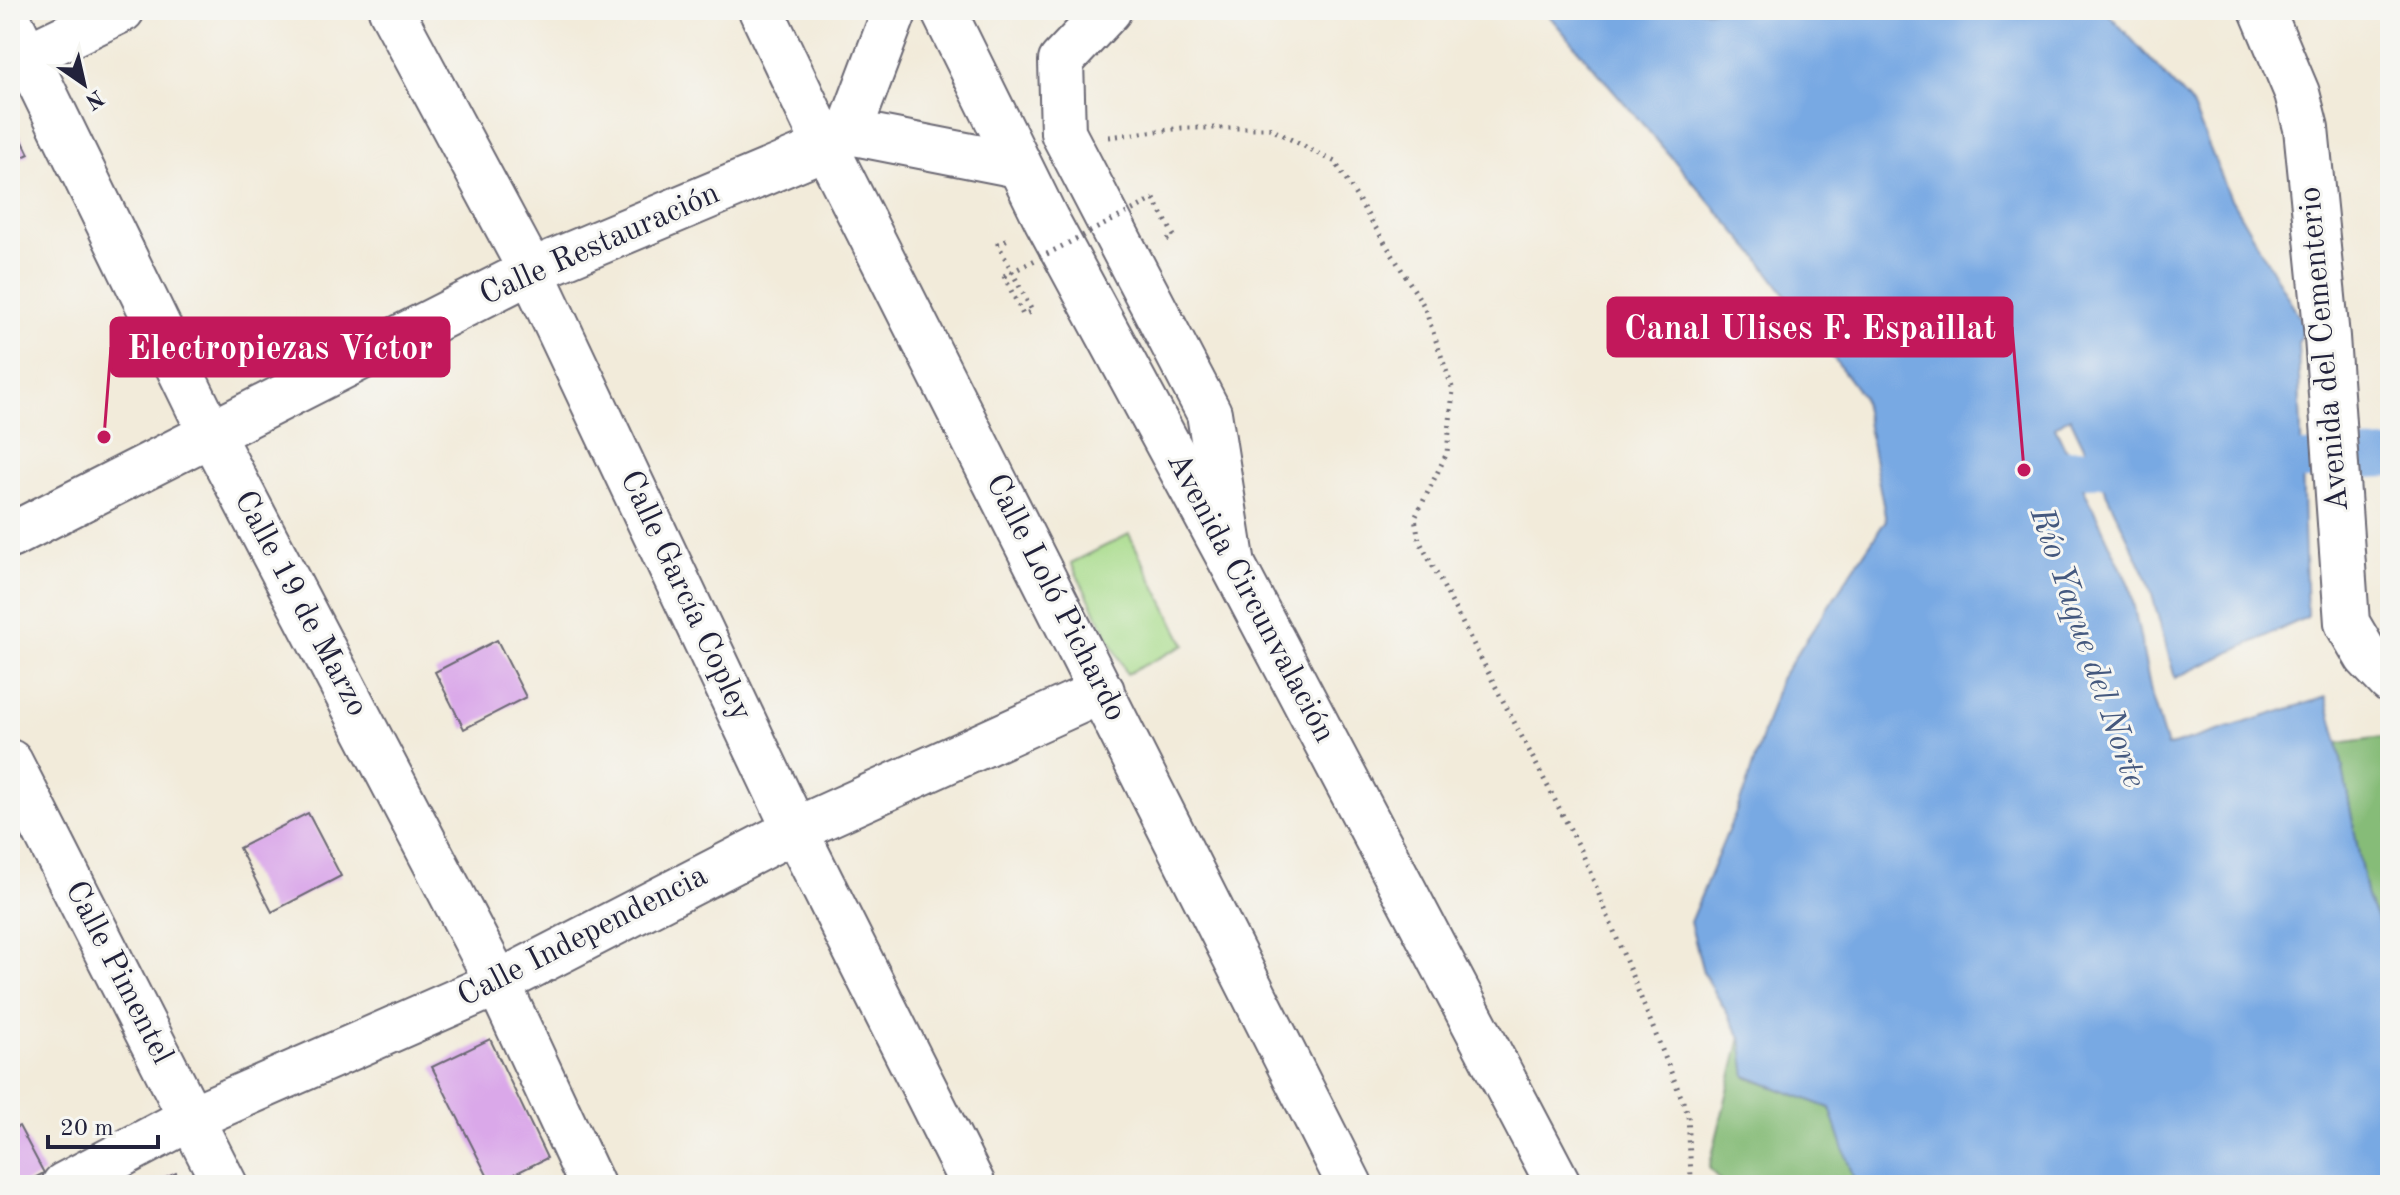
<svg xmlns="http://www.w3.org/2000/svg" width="2400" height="1195" font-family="'Old Standard TT',serif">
	<rect width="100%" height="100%" fill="#f6f6f2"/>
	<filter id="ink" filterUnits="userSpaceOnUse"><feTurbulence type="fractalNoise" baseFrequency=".0125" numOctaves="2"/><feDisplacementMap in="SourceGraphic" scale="16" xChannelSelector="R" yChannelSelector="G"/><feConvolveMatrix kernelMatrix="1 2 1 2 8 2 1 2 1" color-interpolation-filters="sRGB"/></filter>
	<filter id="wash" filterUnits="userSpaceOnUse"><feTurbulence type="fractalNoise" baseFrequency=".006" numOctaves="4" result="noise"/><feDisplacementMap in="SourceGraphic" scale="32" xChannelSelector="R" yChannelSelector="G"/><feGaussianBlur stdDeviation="1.8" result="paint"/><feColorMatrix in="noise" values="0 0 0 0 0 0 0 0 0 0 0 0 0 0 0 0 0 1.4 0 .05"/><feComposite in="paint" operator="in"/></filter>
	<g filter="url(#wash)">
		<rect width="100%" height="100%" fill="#f2ebda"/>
		<!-- green -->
		<path fill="#a9dc8c" stroke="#667f64" stroke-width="2" d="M 1129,534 L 1185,645 L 1127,674 L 1071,563 Z"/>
		<!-- forest -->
		<path fill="#86bc78" stroke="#546f5a" stroke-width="2" d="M 2390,736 L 2390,945 L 2367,898 L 2338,743 Z
			M 1741,1037 L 1746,1077 L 1830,1108 L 1856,1185 L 1724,1185 L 1709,1168 Z"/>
		<!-- water -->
		<path fill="#78a9e3" stroke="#4d668f" stroke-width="2" d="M 1544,10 L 2105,10 L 2192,105 L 2230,197 L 2304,325 L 2298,343 L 2307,617 L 2175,678 L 2148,580 L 2070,417 L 2055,427 L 2130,587 L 2152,697 L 2167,747 L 2326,697 L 2338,743 L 2367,898 L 2390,945 L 2390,1185 L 1856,1185 L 1830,1108 L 1746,1076 L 1741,1037 L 1703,972 L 1690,922 L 1745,790 L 1780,679 L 1886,520 L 1862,396 L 1755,254 Z"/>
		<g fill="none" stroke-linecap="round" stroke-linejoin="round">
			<!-- canal -->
			<path stroke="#78a9e3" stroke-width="38" d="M 2251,463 L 2390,458
				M 2024,470 L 2146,466"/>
		</g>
		<g id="blocks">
			<!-- building -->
			<path fill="#daa8e9" d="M 10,115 L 29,154 L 10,163 Z
				M 497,640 L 526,697 L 464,729 L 435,672 Z
				M 308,813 L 341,876 L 272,912 L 239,848 Z
				M 490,1039 L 547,1158 L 492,1185 L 432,1067 Z
				M 19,1126 L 44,1173 L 21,1185 L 10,1185 L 10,1131 Z
				M 176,1173 L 182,1185 L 151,1185 Z"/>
		</g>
	</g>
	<g filter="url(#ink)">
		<use href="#blocks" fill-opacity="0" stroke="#6b6873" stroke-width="2"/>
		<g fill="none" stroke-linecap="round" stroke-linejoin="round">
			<defs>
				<path id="minor" d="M 391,10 L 531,271 L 795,830 L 973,1185
					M 761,10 L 826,147 L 1350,1185
					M 1109,10 L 1061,61 L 1063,133 L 1209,413 L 1232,559
					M 2262,10 L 2297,93 L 2306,128 L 2327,337 L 2347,623 L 2367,657 L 2390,681
					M 10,22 L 211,434 L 498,983 L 592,1185
					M 10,64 L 122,10
					M 849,132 L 1017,165
					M 10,536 L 531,271 L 826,147 L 849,132 L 895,10
					M 10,762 L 225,1185
					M 64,1185 L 191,1118 L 498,983 L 795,830 L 1102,691"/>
				<path id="major" d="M 943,10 L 1046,219 L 1233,565 L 1559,1185"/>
			</defs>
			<!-- minor casing -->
			<use href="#minor" stroke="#6b6873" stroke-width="48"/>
			<!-- major casing -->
			<use href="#major" stroke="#6b6873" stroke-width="48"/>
			<!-- path -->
			<path stroke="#6b6873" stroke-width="5" stroke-dasharray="2 6" stroke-linecap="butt" d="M 1109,137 L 1182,128 L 1269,128 L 1335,162 L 1424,306 L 1453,390 L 1447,453 L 1415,518 L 1419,540 L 1581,850 L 1688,1114 L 1691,1177 L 1696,1185
				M 1154,199 L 1174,236 L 1163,242
				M 1004,276 L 1023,315 L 1032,311 L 998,244 L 1010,238"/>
			<!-- minor -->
			<use href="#minor" stroke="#fff" stroke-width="44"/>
			<!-- major -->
			<use href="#major" stroke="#fff" stroke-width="44"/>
			<!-- path-bridge -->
			<path stroke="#6b6873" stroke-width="5" stroke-dasharray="2 6" stroke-linecap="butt" d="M 1004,276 L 1154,199"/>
		</g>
	</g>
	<g text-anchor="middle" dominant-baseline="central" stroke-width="6" stroke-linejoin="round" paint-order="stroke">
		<!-- street labels -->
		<g font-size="32" fill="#22223b" stroke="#f6f6f2">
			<text transform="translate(600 245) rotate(-24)">Calle Restauración</text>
			<text transform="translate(2325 349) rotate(-95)">Avenida del Cementerio</text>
			<text transform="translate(685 596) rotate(65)">Calle García Copley</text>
			<text transform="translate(1055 598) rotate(63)">Calle Loló Pichardo</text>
			<text transform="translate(1250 598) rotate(62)">Avenida Circunvalación</text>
			<text transform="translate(300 604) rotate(62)">Calle 19 de Marzo</text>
			<text transform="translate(583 937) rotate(-27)">Calle Independencia</text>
			<text transform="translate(118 973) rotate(63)">Calle Pimentel</text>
		</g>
		<!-- water labels -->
		<g font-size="34" font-style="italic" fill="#44587e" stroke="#f6f6f2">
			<text transform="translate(2087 648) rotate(71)">Río Yaque del Norte</text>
		</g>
	</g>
	<!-- callouts -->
	<path fill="none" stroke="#c2185b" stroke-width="3" d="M2024 470L2012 327M104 437L111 347"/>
	<g fill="#c2185b" stroke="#f6f6f2" stroke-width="3">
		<circle cx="2024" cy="470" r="8"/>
		<circle cx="104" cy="437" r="8"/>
	</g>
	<g fill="#c2185b" stroke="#c2185b" stroke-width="3">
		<rect x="1608" y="298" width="404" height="58" rx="8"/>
		<rect x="111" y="318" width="338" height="58" rx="8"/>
	</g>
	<g font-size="34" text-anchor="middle" font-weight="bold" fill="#fff">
		<text x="1810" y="339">Canal Ulises F. Espaillat</text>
		<text x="280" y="359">Electropiezas Víctor</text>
	</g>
	<!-- margin -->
	<rect width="2400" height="1195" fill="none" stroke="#f6f6f2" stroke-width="40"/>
	<!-- north arrow -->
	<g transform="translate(84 84) rotate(146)" stroke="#f6f6f2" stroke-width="6" paint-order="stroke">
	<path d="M0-6L14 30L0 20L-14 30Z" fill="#22223b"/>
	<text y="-12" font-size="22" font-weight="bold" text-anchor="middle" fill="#22223b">N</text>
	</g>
	<!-- scale -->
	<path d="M48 1135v12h110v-12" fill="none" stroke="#22223b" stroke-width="4"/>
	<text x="60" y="1135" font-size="24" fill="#22223b" stroke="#f6f6f2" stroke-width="6" paint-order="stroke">20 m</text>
</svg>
